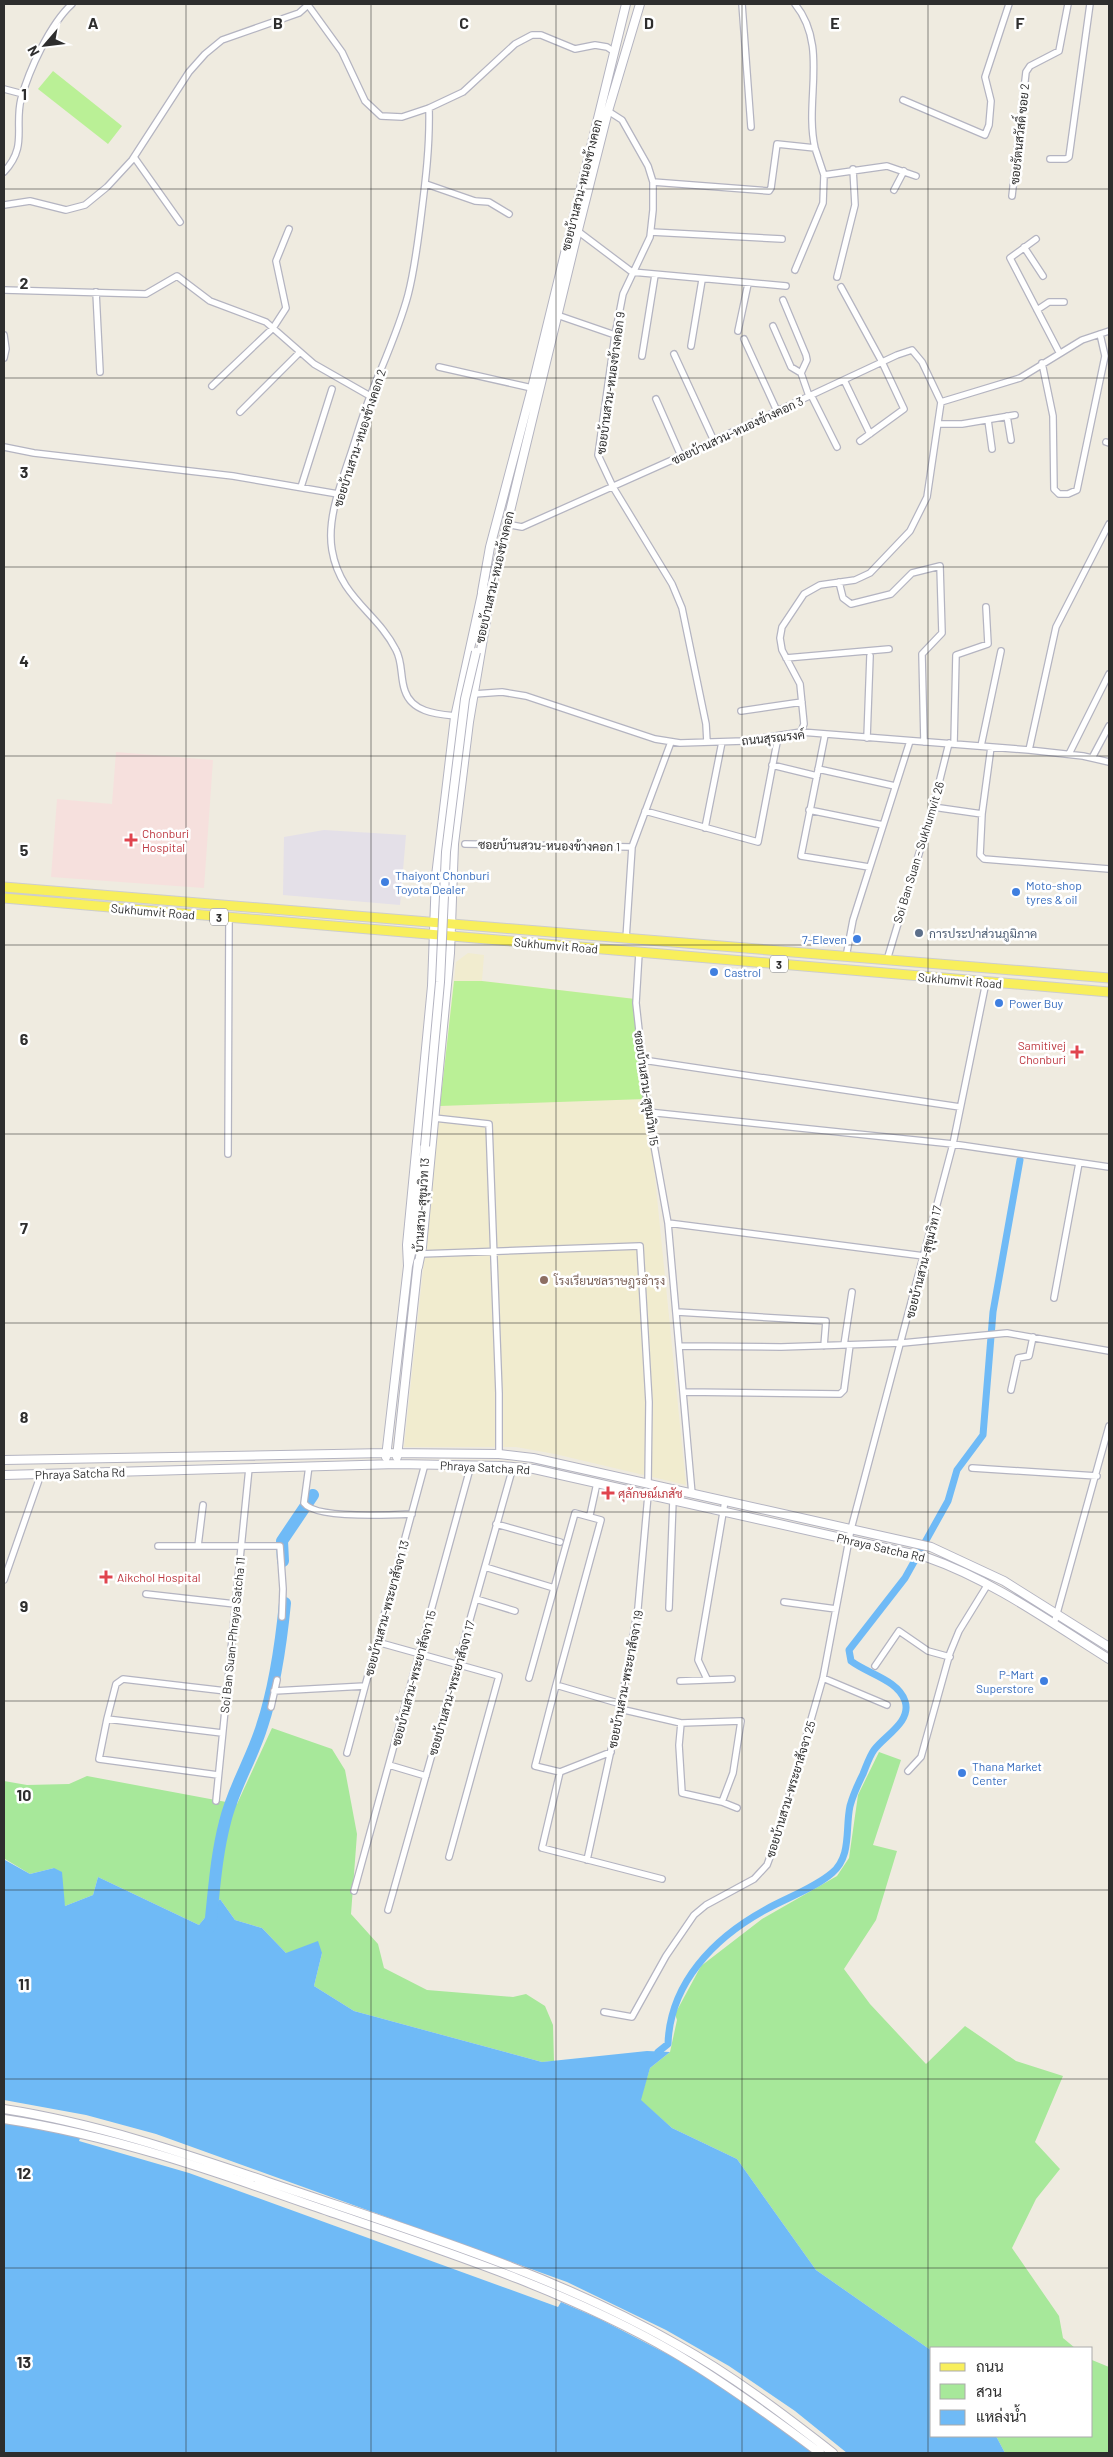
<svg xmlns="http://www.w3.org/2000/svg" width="1113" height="2457" font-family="Barlow,Sarabun,sans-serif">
	<rect width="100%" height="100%" fill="#efebe0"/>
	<!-- industrial -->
	<path fill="#e4e0e8" d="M 324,830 L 406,835 L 400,905 L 283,895 L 284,837 Z"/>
	<!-- education -->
	<path fill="#f1eccf" d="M 468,953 L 484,955 L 482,981 L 637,999 L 686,1485 L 555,1454 L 516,1447 L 404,1447 L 456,962 Z"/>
	<!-- medical -->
	<path fill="#f6e0dd" d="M 116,752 L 213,760 L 204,888 L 51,877 L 57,799 L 112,804 Z"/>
	<!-- green -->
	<path fill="#a7e89a" d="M 272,1728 L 332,1749 L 345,1770 L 357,1834 L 351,1914 L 378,1944 L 384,1968 L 427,1990 L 513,1997 L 526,1994 L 545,2006 L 553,2025 L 554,2061 L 542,2062 L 354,2011 L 314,1986 L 322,1953 L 286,1953 L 262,1928 L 235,1920 L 220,1899 L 199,1925 L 98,1877 L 93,1895 L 65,1906 L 54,1868 L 30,1874 L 5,1859 L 4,1781 L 27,1785 L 69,1784 L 87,1776 L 237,1804 Z
		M 879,1752 L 901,1760 L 873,1845 L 897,1851 L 876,1920 L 844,1969 L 870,2004 L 926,2064 L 965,2026 L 1016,2061 L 1063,2076 L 1035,2142 L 1060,2169 L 1036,2199 L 1012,2248 L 1059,2316 L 1063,2338 L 1075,2348 L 932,2348 L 932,2351 L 816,2270 L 737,2159 L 672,2128 L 640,2100 L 650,2068 L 670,2052 L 677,2020 L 675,2014 L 701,1966 L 762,1919 L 837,1876 L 849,1858 L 858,1795 Z
		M 1092,2360 L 1109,2367 L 1109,2453 L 1005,2453 L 996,2436 L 1092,2436 Z"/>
	<!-- pitch -->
	<path fill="#baf096" d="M 53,71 L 122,126 L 108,144 L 38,89 Z
		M 454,981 L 482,981 L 635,999 L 645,1099 L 440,1106 Z"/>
	<!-- water -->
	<path fill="#6fbaf6" d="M 4,1853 L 5,1860 L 30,1874 L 54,1868 L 62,1872 L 65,1906 L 93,1895 L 98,1877 L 199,1925 L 220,1899 L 235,1920 L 262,1928 L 286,1953 L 318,1941 L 322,1953 L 314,1986 L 354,2011 L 542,2062 L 647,2051 L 670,2052 L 650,2068 L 641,2100 L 672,2128 L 737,2159 L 816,2270 L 932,2351 L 932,2436 L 996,2436 L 1005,2453 L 4,2453 Z"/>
	<!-- pier -->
	<path fill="#efebe0" d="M 4,2100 L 86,2115 L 156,2134 L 567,2282 L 666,2330 L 729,2366 L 795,2411 L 847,2453 L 814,2453 L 720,2385 L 677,2359 L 600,2319 L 561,2302 L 558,2307 L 189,2173 L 79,2141 L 81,2136 L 4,2121 Z"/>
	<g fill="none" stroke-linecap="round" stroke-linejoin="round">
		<!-- canal -->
		<path stroke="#6fbaf6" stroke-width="7" d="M 658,2052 L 668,2044 C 670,1983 714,1938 765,1910 C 786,1898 813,1889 832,1873 C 852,1856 845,1829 850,1806 C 853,1795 858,1784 863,1774 C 866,1767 869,1757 874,1750 C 884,1736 912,1722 905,1701 C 898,1680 868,1674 851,1661 L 849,1650 L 905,1578 L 948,1501 L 957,1470 L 983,1435 L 993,1312 L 1020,1160"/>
		<!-- river -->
		<path stroke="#6fbaf6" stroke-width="12" d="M 283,1561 L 282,1541 L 313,1495
			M 210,1927 C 214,1892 216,1856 225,1822 C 233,1788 252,1759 262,1726 C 275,1687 281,1644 285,1603"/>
		<defs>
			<path id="minor" d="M 742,4 L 751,127
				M 795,4 C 829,46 804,100 815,148
				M 308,5 L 342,52 L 365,101 L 381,116 L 402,117 L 429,108 L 463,92 L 515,44 L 532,35 L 541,35 L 575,49 L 595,45 L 607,47 L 613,51
				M 4,89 L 23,94
				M 903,100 L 985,135 L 989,125 L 991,101 L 985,77 L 1009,4
				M 429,108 C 430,148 425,185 420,225 C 417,248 414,272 408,295 C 399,329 384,361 371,394 C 362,416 356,439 348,462 C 339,489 327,521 332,550 C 340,598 377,612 396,650 C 403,663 400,678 405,691 C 412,712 436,714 455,716
				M 608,111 L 622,120 L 648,166 L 653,182 L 653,210 L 650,237 L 623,294 L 615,335 L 598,455 L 613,487 L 672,584 L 682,608 L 706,724 L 707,742
				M 134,157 L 180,222
				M 1050,159 L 1066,159 L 1069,157 L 1090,4
				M 4,172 C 28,146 14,128 21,99 C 29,70 50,24 72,4
				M 824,175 L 887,166 L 916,176
				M 653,182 L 769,191 L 771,188 L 777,144 L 815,148 L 824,175 L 823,203 L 795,270
				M 426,184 L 475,201 L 489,202 L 509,214
				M 894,190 L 904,171
				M 1012,196 L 1026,72 L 1030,66 L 1059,51 L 1068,4
				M 4,205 L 30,201 L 66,210 L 85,205 L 107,187 L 132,160 L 189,72 L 205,54 L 222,40 L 299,13 L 309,4
				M 575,229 L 632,272 L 786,286
				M 651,232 L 782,239
				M 1036,239 L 1010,258 L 1059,352
				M 1024,247 L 1043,276
				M 837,277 L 855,205 L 853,169
				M 841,287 L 882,362 L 904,409 L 860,441
				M 4,290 L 146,294 L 177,276 L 210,301 L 266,322 L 314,364 L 370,396
				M 96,292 L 100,372
				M 783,300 L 806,355 L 807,360 L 801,373 L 809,396
				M 1037,310 L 1049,302 L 1064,302
				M 557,315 L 615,335
				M 773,326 L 791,367 L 801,373
				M 738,331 L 748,284
				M 4,335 L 6,349 L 4,358
				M 744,339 L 777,411
				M 691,346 L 702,280
				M 674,354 L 714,441
				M 642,356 L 655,275
				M 1042,363 L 1053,416 L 1054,489 L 1059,494 L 1068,494 L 1077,490 L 1105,356 L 1100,334
				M 439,367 L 532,388
				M 844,380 L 870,434
				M 212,386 L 273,328 L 286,308 L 276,261 L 289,229
				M 811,395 L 837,447
				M 656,399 L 681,456
				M 941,402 L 1020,378 L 1082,340 L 1109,331
				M 240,412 L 300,352
				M 1007,416 L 1011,440
				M 988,420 L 992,449
				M 939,424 L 962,424 L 1015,415
				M 1106,442 L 1109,443
				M 4,447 L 34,453 L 233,476 L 338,494
				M 301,487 L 332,389
				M 506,524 L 522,527 L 681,456 L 897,355 L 912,350 L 922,362 L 941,402
				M 839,582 L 843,598 L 851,604 L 891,594 L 912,573 L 940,566 L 942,633 L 922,654 L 924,742
				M 786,658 L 889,649
				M 474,694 L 502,692 L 526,696 L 655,739 L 680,743 L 744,741 L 801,732 L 1029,750 L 1083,756 L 1109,762
				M 741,711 L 802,702
				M 801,732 L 804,724 L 800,684 L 782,650 L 780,638 L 782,627 L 804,594 L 820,585 L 855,580 L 870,573 L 910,531 L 927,497 L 941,402
				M 825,735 L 801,856 L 869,867
				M 867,738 L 870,656
				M 954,744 L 956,655 L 988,644 L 986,607
				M 981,746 L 1001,651
				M 991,747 L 982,814 L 980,855 L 984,859 L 1109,869
				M 1029,750 L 1056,627 L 1109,524
				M 1069,754 L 1109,674
				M 1092,758 L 1109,726
				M 772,765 L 817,776
				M 818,769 L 895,786
				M 933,807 L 982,814
				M 809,810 L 883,825
				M 645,811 L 758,842 L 778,737
				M 705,828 L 722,742
				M 465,844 L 632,847
				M 626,939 L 632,847 L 671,742
				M 639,953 L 636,1003 L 648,1112 L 668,1223 L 692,1494
				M 846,957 L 853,920 L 910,741
				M 887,960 L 933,807 L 949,743
				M 643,1060 L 960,1107
				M 648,1112 L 953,1144 L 1109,1167
				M 434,1118 L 489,1124 L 499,1393 L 499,1454
				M 228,1154 L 229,918
				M 668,1223 L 924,1256
				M 420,1254 L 640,1246 L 649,1402 L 648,1484
				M 1054,1298 L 1079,1163
				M 677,1312 L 826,1321 L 824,1346
				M 844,1345 L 852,1292
				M 680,1346 L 781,1347 L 902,1343 L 1007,1333 L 1109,1351
				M 1011,1390 L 1018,1358 L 1029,1356 L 1033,1337
				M 684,1392 L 840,1394 L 844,1390 L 850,1345
				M 309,1466 L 304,1503 C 315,1519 392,1515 412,1514
				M 972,1468 L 1097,1476
				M 590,1515 L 597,1483
				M 496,1524 L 560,1542
				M 158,1546 L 280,1546 L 283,1589 L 282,1617
				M 198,1546 L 203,1505
				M 485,1567 L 554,1588
				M 4,1580 L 41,1474
				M 146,1594 L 235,1604
				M 476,1599 L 515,1611
				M 784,1602 L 836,1609
				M 669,1608 L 673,1500
				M 1054,1624 L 1109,1426
				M 377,1642 L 499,1676 L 449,1857
				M 875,1666 L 899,1631 L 928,1651 L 950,1657
				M 529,1678 L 575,1513 L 601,1520 L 556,1685
				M 823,1678 L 887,1705
				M 707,1679 L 698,1660 L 725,1501
				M 680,1681 L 732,1679
				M 274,1691 L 365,1686
				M 621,1704 L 556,1685 L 535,1766 L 560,1772 L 542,1848 L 662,1879
				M 271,1707 L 277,1680
				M 620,1709 L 681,1723 L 741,1721 L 733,1773 L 722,1802
				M 107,1719 L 116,1684 L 123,1679 L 226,1691
				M 681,1723 L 679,1745 L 682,1793 L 722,1802 L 737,1808
				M 347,1753 L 425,1464
				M 389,1765 L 426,1776
				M 908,1771 L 921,1757 L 950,1653 L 959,1631 L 988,1584
				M 560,1772 L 611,1752
				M 218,1775 L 99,1759 L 107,1719 L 222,1733
				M 216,1801 L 249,1468
				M 587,1860 L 621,1704 L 638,1608 L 648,1495
				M 354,1891 L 471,1465
				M 388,1910 L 513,1467
				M 604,2012 L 632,2017 L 666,1956 L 694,1915 L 706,1905 L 754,1879 L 767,1865 L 776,1841 L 823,1678 L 851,1529 L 953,1144 L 986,982"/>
			<path id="secondary" d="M 482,592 L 490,547 L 532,388 L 626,4
				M 490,594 L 578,230 L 608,111 L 640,4
				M 408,1266 L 407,1245 L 432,986 L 436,876 L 455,717 L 483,589
				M 418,1267 L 422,1247 L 450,953 L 454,844 L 469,722 L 491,591
				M 386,1457 L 408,1266 L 413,1245 L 425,1146
				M 397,1457 L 418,1262
				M 4,1460 L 386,1453 L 499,1454 L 533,1458 L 931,1547 L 1004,1581 L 1109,1647
				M 4,1475 L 397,1464 L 501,1466 L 534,1469 L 926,1557 C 992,1580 1050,1622 1109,1659
				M 4,2109 C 107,2125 203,2160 301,2193 C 428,2236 559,2277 676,2344 C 732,2375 783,2414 833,2453
				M 4,2119 C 111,2135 211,2170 313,2206 C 432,2247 563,2288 673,2352 C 724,2382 772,2417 820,2453"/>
			<path id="primary" d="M 4,887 L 1109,978
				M 4,898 L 1109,992"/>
		</defs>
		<!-- minor casing -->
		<use href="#minor" stroke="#b4b4c1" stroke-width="8"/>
		<!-- secondary casing -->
		<use href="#secondary" stroke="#b4b4c1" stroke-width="10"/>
		<!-- primary casing -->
		<use href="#primary" stroke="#cdcdcd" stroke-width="11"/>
		<!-- minor -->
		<use href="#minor" stroke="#fff" stroke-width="5.5"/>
		<!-- secondary -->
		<use href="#secondary" stroke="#fff" stroke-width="8"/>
		<!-- primary -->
		<use href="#primary" stroke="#f8ef5c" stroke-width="9"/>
		<defs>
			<path id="secondary-bridge" d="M 425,1146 L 440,982 L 446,852 L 465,699 L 476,652"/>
		</defs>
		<!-- secondary-bridge casing -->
		<use href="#secondary-bridge" stroke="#b4b4c1" stroke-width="10" stroke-linecap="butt"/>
		<!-- secondary-bridge -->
		<use href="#secondary-bridge" stroke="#fff" stroke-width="8"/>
	</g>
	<!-- grid -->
	<path fill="none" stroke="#2e2e2e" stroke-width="1" stroke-opacity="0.55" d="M 186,4 L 186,2453M 371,4 L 371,2453M 556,4 L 556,2453M 742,4 L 742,2453M 928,4 L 928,2453M 4,189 L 1109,189M 4,378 L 1109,378M 4,567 L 1109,567M 4,756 L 1109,756M 4,945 L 1109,945M 4,1134 L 1109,1134M 4,1323 L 1109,1323M 4,1512 L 1109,1512M 4,1701 L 1109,1701M 4,1890 L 1109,1890M 4,2079 L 1109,2079M 4,2268 L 1109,2268"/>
	<!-- markers -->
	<g fill="#e0444e" stroke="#fff" stroke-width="2">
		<path d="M128.5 832.5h5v5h5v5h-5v5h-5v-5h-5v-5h5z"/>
		<path d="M1074.5 1044.5h5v5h5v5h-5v5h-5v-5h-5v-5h5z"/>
		<path d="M605.5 1485.5h5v5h5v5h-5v5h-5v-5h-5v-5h5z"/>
		<path d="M103.5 1569.5h5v5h5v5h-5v5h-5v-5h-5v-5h5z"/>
	</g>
	<g fill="#3f7fe0" stroke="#fff" stroke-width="2">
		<circle cx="385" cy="882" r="5"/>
		<circle cx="1016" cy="892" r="5"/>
		<circle cx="857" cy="939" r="5"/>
		<circle cx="714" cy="972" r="5"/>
		<circle cx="999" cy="1003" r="5"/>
		<circle cx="1044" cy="1681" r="5"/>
		<circle cx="962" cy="1773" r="5"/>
	</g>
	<circle fill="#5c6f8a" stroke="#fff" stroke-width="2" cx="919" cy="933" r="5"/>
	<circle fill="#8d6e63" stroke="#fff" stroke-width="2" cx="544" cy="1280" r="5"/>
	<g text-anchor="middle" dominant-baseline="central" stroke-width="5" stroke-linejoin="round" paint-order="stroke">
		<!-- shield labels -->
		<g fill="#fff" stroke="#6d6d6d" stroke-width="1">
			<rect x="210" y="908.5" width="18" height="17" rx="4"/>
			<rect x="770" y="955.5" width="18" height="17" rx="4"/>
		</g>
		<g font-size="11" font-weight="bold" fill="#2e2e2e">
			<text x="219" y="917">3</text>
			<text x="779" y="964">3</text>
		</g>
		<!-- street labels -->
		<g font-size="12" fill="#2e2e2e" stroke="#fff">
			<text transform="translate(1019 134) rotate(-84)">ซอยรัตนสวัสดิ์ ซอย 2</text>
			<text transform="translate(581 185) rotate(-76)">ซอยบ้านสวน-หนองข้างคอก</text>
			<text transform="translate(610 383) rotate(-82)">ซอยบ้านสวน-หนองข้างคอก 9</text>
			<text transform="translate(737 430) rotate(-25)">ซอยบ้านสวน-หนองข้างคอก 3</text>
			<text transform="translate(359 438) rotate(-72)">ซอยบ้านสวน-หนองข้างคอก 2</text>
			<text transform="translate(494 577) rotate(-77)">ซอยบ้านสวน-หนองข้างคอก</text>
			<text transform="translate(773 737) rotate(-6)">ถนนสุรณรงค์</text>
			<text transform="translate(549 845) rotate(1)">ซอยบ้านสวน-หนองข้างคอก 1</text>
			<text transform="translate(918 852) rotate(-73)">Soi Ban Suan - Sukhumvit 26</text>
			<text transform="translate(153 911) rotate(5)">Sukhumvit Road</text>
			<text transform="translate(556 945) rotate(5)">Sukhumvit Road</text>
			<text transform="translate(960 980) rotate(5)">Sukhumvit Road</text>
			<text transform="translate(647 1088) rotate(82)">ซอยบ้านสวน-สุขุมวิท 15</text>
			<text transform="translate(421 1205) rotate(-86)">บ้านสวน-สุขุมวิท 13</text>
			<text transform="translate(923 1262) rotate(-76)">ซอยบ้านสวน-สุขุมวิท 17</text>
			<text transform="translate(485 1467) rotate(3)">Phraya Satcha Rd</text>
			<text transform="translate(80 1473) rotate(-2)">Phraya Satcha Rd</text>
			<text transform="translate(881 1547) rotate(13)">Phraya Satcha Rd</text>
			<text transform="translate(386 1608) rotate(-75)">ซอยบ้านสวน-พระยาสัจจา 13</text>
			<text transform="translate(232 1635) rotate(-84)">Soi Ban Suan-Phraya Satcha 11</text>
			<text transform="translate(413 1678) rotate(-75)">ซอยบ้านสวน-พระยาสัจจา 15</text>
			<text transform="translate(625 1679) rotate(-79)">ซอยบ้านสวน-พระยาสัจจา 19</text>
			<text transform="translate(451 1688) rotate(-74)">ซอยบ้านสวน-พระยาสัจจา 17</text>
			<text transform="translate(790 1789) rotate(-73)">ซอยบ้านสวน-พระยาสัจจา 25</text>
		</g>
		<!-- health labels -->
		<g font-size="12" fill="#be3a42" stroke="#fff" text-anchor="start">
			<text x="142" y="833">Chonburi<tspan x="142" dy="14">Hospital</tspan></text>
			<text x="1066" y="1045" text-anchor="end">Samitivej<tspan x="1066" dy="14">Chonburi</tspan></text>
			<text x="618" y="1493">ศุลักษณ์เภสัช</text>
			<text x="117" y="1577">Aikchol Hospital</text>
		</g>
		<!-- shop labels -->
		<g font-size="12" fill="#366cbe" stroke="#fff" text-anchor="start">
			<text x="395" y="875">Thaiyont Chonburi<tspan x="395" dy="14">Toyota Dealer</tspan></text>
			<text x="1026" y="885">Moto-shop<tspan x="1026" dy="14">tyres &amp; oil</tspan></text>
			<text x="847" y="939" text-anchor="end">7-Eleven</text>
			<text x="724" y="972">Castrol</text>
			<text x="1009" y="1003">Power Buy</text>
			<text x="1034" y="1674" text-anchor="end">P-Mart<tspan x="1034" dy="14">Superstore</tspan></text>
			<text x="972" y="1766">Thana Market<tspan x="972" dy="14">Center</tspan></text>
		</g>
		<!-- service labels -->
		<g font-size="12" fill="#4e5e75" stroke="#fff" text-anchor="start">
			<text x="929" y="933">การประปาส่วนภูมิภาค</text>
		</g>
		<!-- education labels -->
		<g font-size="12" fill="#785e54" stroke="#fff" text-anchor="start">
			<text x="554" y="1280">โรงเรียนชลราษฎรอำรุง</text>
		</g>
	</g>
	<g font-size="16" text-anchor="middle" font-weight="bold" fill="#2e2e2e" stroke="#fff" stroke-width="5" stroke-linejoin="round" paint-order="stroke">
		<text x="93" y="29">A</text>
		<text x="278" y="29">B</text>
		<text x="464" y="29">C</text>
		<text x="649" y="29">D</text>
		<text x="835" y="29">E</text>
		<text x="1020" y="29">F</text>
		<text x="24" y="100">1</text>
		<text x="24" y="289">2</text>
		<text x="24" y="478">3</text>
		<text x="24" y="667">4</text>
		<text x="24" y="856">5</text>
		<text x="24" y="1045">6</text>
		<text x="24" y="1234">7</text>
		<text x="24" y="1423">8</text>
		<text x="24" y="1612">9</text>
		<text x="24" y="1801">10</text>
		<text x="24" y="1990">11</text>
		<text x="24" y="2179">12</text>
		<text x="24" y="2368">13</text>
	</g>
	<!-- border -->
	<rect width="1113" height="2457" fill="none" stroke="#2e2e2e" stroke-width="10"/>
	<!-- legend -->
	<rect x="930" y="2347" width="162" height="90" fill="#ffffff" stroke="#ababab"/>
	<rect x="940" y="2363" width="25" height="8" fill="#f8ef5c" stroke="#ababab"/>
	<text x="976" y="2372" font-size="15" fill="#2e2e2e">ถนน</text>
	<rect x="940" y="2384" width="25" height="15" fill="#a7e89a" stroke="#ababab"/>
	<text x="976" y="2397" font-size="15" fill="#2e2e2e">สวน</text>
	<rect x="940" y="2410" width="25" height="15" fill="#6fbaf6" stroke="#ababab"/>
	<text x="976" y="2422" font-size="15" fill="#2e2e2e">แหล่งน้ำ</text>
	<!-- north arrow -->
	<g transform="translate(45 45) rotate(242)" stroke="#ffffff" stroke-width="4" paint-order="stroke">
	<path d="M0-4L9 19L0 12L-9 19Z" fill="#2e2e2e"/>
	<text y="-8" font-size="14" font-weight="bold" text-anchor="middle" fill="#2e2e2e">N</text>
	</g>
</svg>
